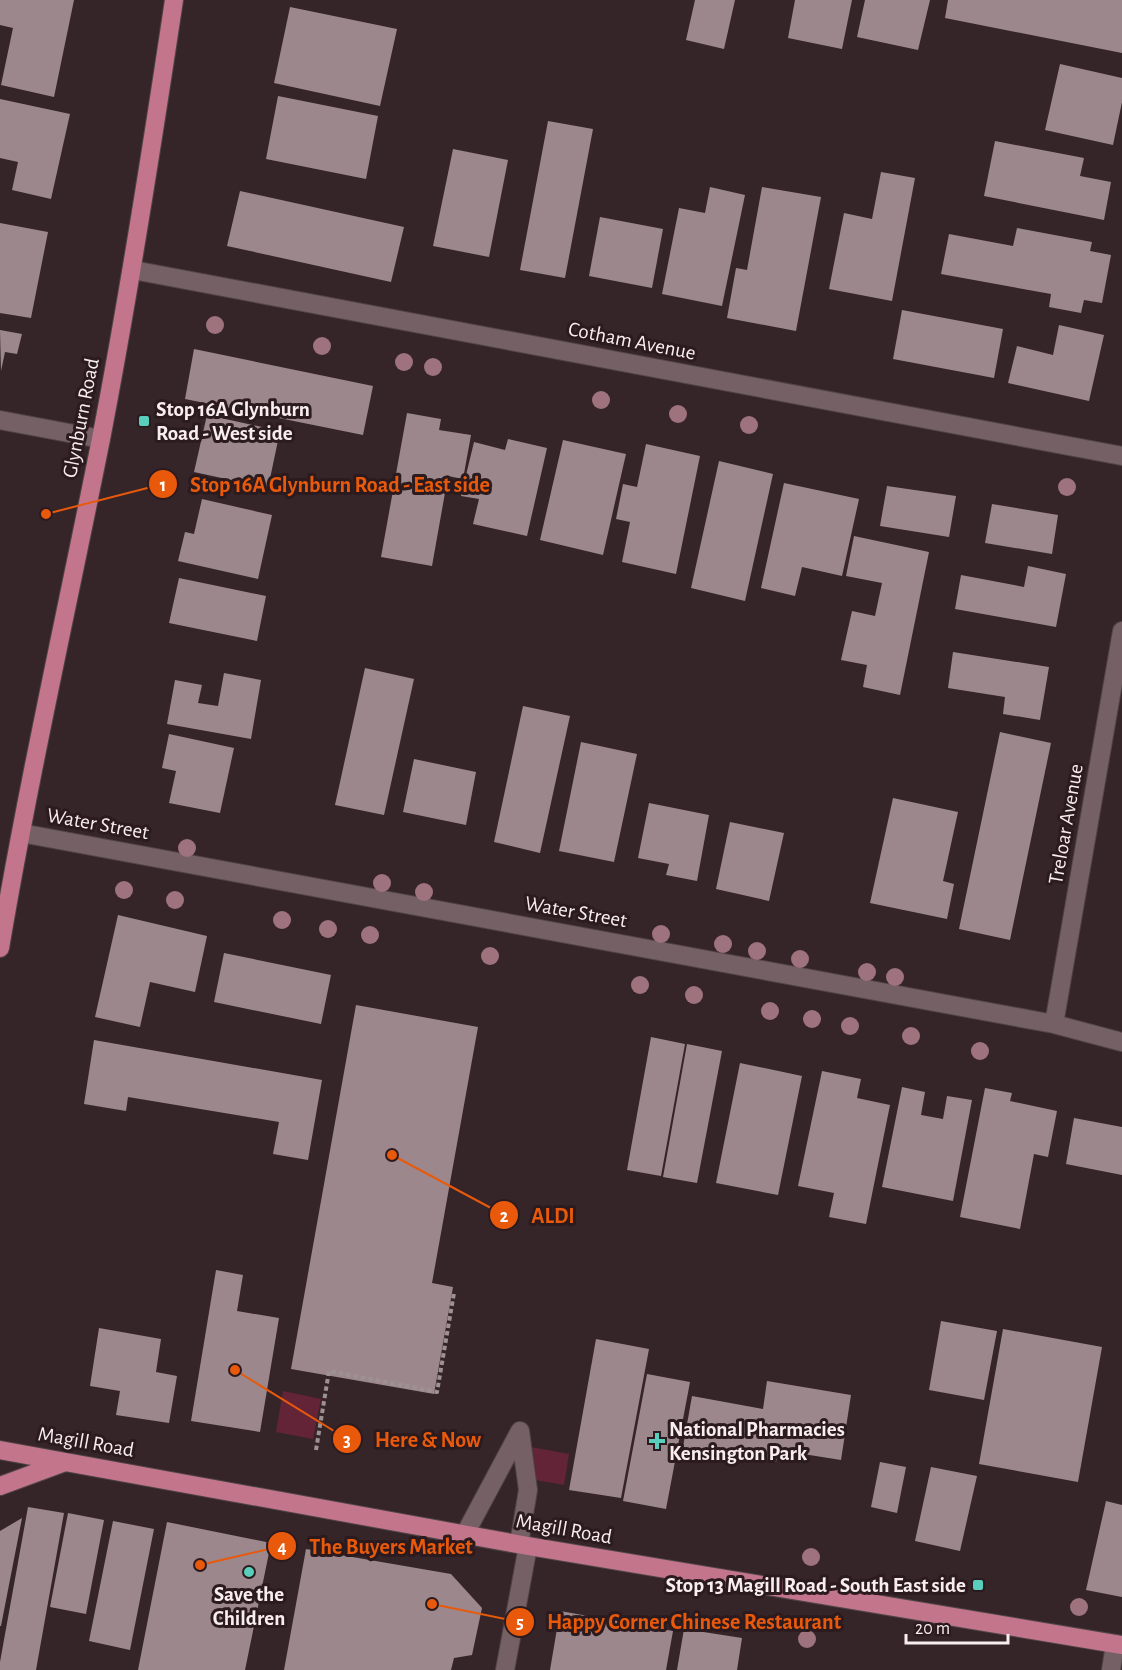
<svg xmlns="http://www.w3.org/2000/svg" width="1122" height="1670" font-family="'Alegreya Sans',sans-serif">
	<rect width="100%" height="100%" fill="#352529"/>
	<!-- garden -->
	<path fill="#632438" d="M 283,1391 L 321,1399 L 313,1439 L 276,1432 Z
		M 531,1447 L 569,1454 L 564,1485 L 535,1480 Z"/>
	<!-- building -->
	<path fill="#9c888c" d="M 0,0 L 74,0 L 54,97 L 1,85 L 13,28 L 0,25 Z
		M 695,0 L 735,0 L 724,49 L 686,40 Z
		M 795,0 L 852,0 L 842,49 L 788,38 Z
		M 865,0 L 930,0 L 918,50 L 857,37 Z
		M 948,0 L 1122,0 L 1122,53 L 945,18 Z
		M 290,7 L 397,29 L 380,106 L 274,83 Z
		M 1060,64 L 1122,78 L 1122,102 L 1113,145 L 1045,130 Z
		M 278,96 L 378,116 L 366,179 L 266,159 Z
		M 0,99 L 70,114 L 51,199 L 12,190 L 18,162 L 0,158 Z
		M 548,121 L 593,129 L 565,278 L 520,270 Z
		M 995,141 L 1084,158 L 1080,176 L 1111,182 L 1104,220 L 984,196 Z
		M 453,149 L 508,160 L 489,257 L 433,246 Z
		M 881,172 L 915,178 L 892,301 L 829,289 L 844,213 L 872,219 Z
		M 710,187 L 745,195 L 722,306 L 662,294 L 679,208 L 705,213 Z
		M 762,187 L 821,197 L 796,331 L 727,318 L 736,268 L 747,270 Z
		M 240,191 L 404,227 L 391,282 L 227,246 Z
		M 600,217 L 663,229 L 652,288 L 589,276 Z
		M 0,223 L 48,232 L 31,318 L 0,313 Z
		M 1017,228 L 1092,242 L 1090,251 L 1111,255 L 1102,303 L 1084,300 L 1081,313 L 1049,307 L 1051,294 L 941,274 L 949,234 L 1013,246 Z
		M 902,310 L 1003,329 L 994,378 L 893,359 Z
		M 1059,325 L 1104,335 L 1089,401 L 1008,383 L 1017,346 L 1053,355 Z
		M 0,330 L 22,334 L 17,354 L 5,352 L 1,371 Z
		M 194,349 L 373,386 L 363,435 L 185,399 Z
		M 407,413 L 441,419 L 439,430 L 471,435 L 463,479 L 448,476 L 432,566 L 381,557 Z
		M 207,415 L 280,431 L 268,488 L 194,472 Z
		M 508,439 L 547,448 L 527,536 L 473,524 L 479,499 L 461,496 L 474,442 L 505,450 Z
		M 563,440 L 626,454 L 603,555 L 540,540 Z
		M 646,444 L 700,456 L 676,574 L 622,562 L 630,522 L 616,519 L 623,484 L 637,487 Z
		M 719,461 L 773,474 L 745,601 L 691,588 Z
		M 784,483 L 859,499 L 842,576 L 802,567 L 795,596 L 761,588 Z
		M 887,486 L 956,496 L 949,537 L 880,526 Z
		M 202,499 L 272,515 L 258,579 L 178,561 L 185,532 L 194,534 Z
		M 992,504 L 1058,515 L 1052,554 L 985,543 Z
		M 854,536 L 929,552 L 900,695 L 863,687 L 867,665 L 841,660 L 852,611 L 875,616 L 882,583 L 846,576 Z
		M 1028,566 L 1066,574 L 1056,627 L 955,609 L 961,575 L 1024,587 Z
		M 179,578 L 266,596 L 257,641 L 169,623 Z
		M 953,652 L 1049,667 L 1040,720 L 1003,714 L 1005,697 L 948,688 Z
		M 365,668 L 414,679 L 384,815 L 335,805 Z
		M 224,673 L 261,680 L 251,739 L 167,724 L 175,680 L 202,685 L 198,703 L 218,706 Z
		M 523,706 L 570,716 L 540,853 L 494,842 Z
		M 1000,732 L 1051,743 L 1010,940 L 959,929 Z
		M 169,734 L 234,748 L 220,813 L 169,803 L 176,771 L 162,768 Z
		M 581,742 L 637,754 L 614,862 L 559,851 Z
		M 414,759 L 476,772 L 466,825 L 403,812 Z
		M 893,798 L 958,812 L 943,881 L 954,884 L 947,919 L 870,903 Z
		M 649,803 L 709,815 L 697,881 L 666,875 L 669,864 L 638,858 Z
		M 730,822 L 784,833 L 769,901 L 716,889 Z
		M 118,915 L 207,936 L 195,992 L 150,982 L 140,1027 L 95,1017 Z
		M 224,953 L 331,975 L 321,1024 L 214,1002 Z
		M 356,1005 L 478,1027 L 432,1283 L 453,1287 L 434,1394 L 291,1369 Z
		M 651,1037 L 685,1044 L 661,1176 L 627,1170 Z
		M 94,1040 L 322,1080 L 308,1160 L 273,1154 L 279,1122 L 128,1097 L 126,1111 L 84,1104 Z
		M 687,1044 L 722,1051 L 697,1183 L 663,1177 Z
		M 740,1063 L 802,1076 L 778,1195 L 716,1183 Z
		M 822,1071 L 861,1079 L 857,1098 L 890,1105 L 866,1224 L 829,1217 L 834,1193 L 798,1186 Z
		M 902,1087 L 925,1092 L 921,1115 L 943,1119 L 947,1096 L 972,1100 L 953,1201 L 882,1187 Z
		M 985,1088 L 1012,1093 L 1010,1101 L 1057,1111 L 1048,1157 L 1034,1154 L 1020,1229 L 960,1217 Z
		M 1074,1118 L 1122,1127 L 1122,1175 L 1066,1164 Z
		M 216,1270 L 243,1275 L 237,1311 L 279,1318 L 260,1432 L 191,1421 Z
		M 941,1321 L 997,1331 L 984,1400 L 929,1390 Z
		M 99,1328 L 161,1339 L 156,1372 L 177,1376 L 169,1423 L 116,1415 L 120,1391 L 90,1386 Z
		M 1003,1329 L 1102,1347 L 1078,1482 L 979,1464 Z
		M 596,1339 L 649,1349 L 621,1498 L 569,1490 Z
		M 647,1374 L 690,1382 L 666,1509 L 623,1501 Z
		M 767,1381 L 851,1395 L 841,1460 L 778,1450 L 776,1462 L 683,1447 L 692,1396 L 763,1409 Z
		M 880,1462 L 906,1467 L 897,1513 L 871,1507 Z
		M 931,1467 L 977,1476 L 960,1551 L 915,1541 Z
		M 1106,1501 L 1122,1505 L 1122,1597 L 1086,1590 Z
		M 28,1507 L 64,1513 L 36,1670 L 0,1670 L 0,1662 Z
		M 68,1513 L 104,1520 L 86,1614 L 50,1607 Z
		M 22,1518 L 1,1626 L 0,1626 L 0,1531 Z
		M 113,1521 L 154,1529 L 130,1650 L 89,1641 Z
		M 167,1522 L 271,1543 L 245,1670 L 138,1670 Z
		M 306,1549 L 451,1574 L 482,1608 L 472,1655 L 454,1658 L 451,1670 L 284,1670 Z
		M 560,1611 L 673,1631 L 666,1670 L 550,1670 Z
		M 684,1629 L 742,1638 L 737,1670 L 677,1670 Z"/>
	<g fill="none" stroke-linecap="round" stroke-linejoin="round">
		<defs>
			<path id="minor" d="M 133,270 L 1122,456
				M 0,420 L 101,439
				M 21,833 L 1054,1024 L 1122,1042
				M 1054,1024 L 1122,631
				M 465,1534 L 520,1431
				M 519,1544 L 528,1490 L 520,1431
				M 505,1670 L 528,1546
				M 1111,1670 L 1115,1644"/>
			<path id="major" d="M 0,948 C 29,777 67,609 101,439 C 129,294 152,147 174,0
				M 0,1450 L 528,1546 L 1122,1645
				M 0,1486 L 65,1462"/>
		</defs>
		<!-- minor casing -->
		<use href="#minor" stroke="#514446" stroke-width="20"/>
		<!-- major casing -->
		<use href="#major" stroke="#514446" stroke-width="20"/>
		<!-- path -->
		<path stroke="#9e9194" stroke-width="4" stroke-dasharray="4.5 3" stroke-linecap="butt" d="M 316,1450 L 329,1371 L 437,1392 L 454,1293"/>
		<!-- minor -->
		<use href="#minor" stroke="#746065" stroke-width="18"/>
		<!-- major -->
		<use href="#major" stroke="#c3768b" stroke-width="18"/>
	</g>
	<!-- trees -->
	<g fill="#9e737d">
		<circle cx="215" cy="325" r="9"/>
		<circle cx="322" cy="346" r="9"/>
		<circle cx="404" cy="362" r="9"/>
		<circle cx="433" cy="367" r="9"/>
		<circle cx="601" cy="400" r="9"/>
		<circle cx="678" cy="414" r="9"/>
		<circle cx="749" cy="425" r="9"/>
		<circle cx="1067" cy="487" r="9"/>
		<circle cx="187" cy="848" r="9"/>
		<circle cx="382" cy="883" r="9"/>
		<circle cx="124" cy="890" r="9"/>
		<circle cx="424" cy="892" r="9"/>
		<circle cx="175" cy="900" r="9"/>
		<circle cx="282" cy="920" r="9"/>
		<circle cx="328" cy="929" r="9"/>
		<circle cx="661" cy="934" r="9"/>
		<circle cx="370" cy="935" r="9"/>
		<circle cx="723" cy="944" r="9"/>
		<circle cx="757" cy="951" r="9"/>
		<circle cx="490" cy="956" r="9"/>
		<circle cx="800" cy="959" r="9"/>
		<circle cx="867" cy="972" r="9"/>
		<circle cx="895" cy="977" r="9"/>
		<circle cx="640" cy="985" r="9"/>
		<circle cx="694" cy="995" r="9"/>
		<circle cx="770" cy="1011" r="9"/>
		<circle cx="812" cy="1019" r="9"/>
		<circle cx="850" cy="1026" r="9"/>
		<circle cx="911" cy="1036" r="9"/>
		<circle cx="980" cy="1051" r="9"/>
		<circle cx="811" cy="1557" r="9"/>
		<circle cx="1079" cy="1607" r="9"/>
		<circle cx="807" cy="1639" r="9"/>
	</g>
	<!-- markers -->
	<g fill="#5acebd" stroke="#2b1b1f" stroke-width="2">
		<rect x="138" y="415" width="12" height="12" rx="3"/>
		<path d="M654 1432h6v6h6v6h-6v6h-6v-6h-6v-6h6z"/>
		<circle cx="249" cy="1572" r="6"/>
		<rect x="972" y="1579" width="12" height="12" rx="3"/>
	</g>
	<g text-anchor="middle" dominant-baseline="central" stroke-width="6" stroke-linejoin="round" paint-order="stroke">
		<!-- street labels -->
		<g font-size="21" fill="#f8edef" stroke="#2b1b1f">
			<text transform="translate(632 341) rotate(11)">Cotham Avenue</text>
			<text transform="translate(81 418) rotate(-79)">Glynburn Road</text>
			<text transform="translate(98 824) rotate(10)">Water Street</text>
			<text transform="translate(1066 824) rotate(-80)">Treloar Avenue</text>
			<text transform="translate(576 912) rotate(10)">Water Street</text>
			<text transform="translate(86 1442) rotate(10)">Magill Road</text>
			<text transform="translate(564 1529) rotate(10)">Magill Road</text>
		</g>
		<!-- poi labels -->
		<g font-size="21" font-weight="bold" fill="#f8edef" stroke="#2b1b1f" text-anchor="start">
			<text x="156" y="409">Stop 16A Glynburn<tspan x="156" dy="24">Road - West side</tspan></text>
			<text x="669" y="1429">National Pharmacies<tspan x="669" dy="24">Kensington Park</tspan></text>
			<text x="966" y="1585" text-anchor="end">Stop 13 Magill Road - South East side</text>
			<text x="249" y="1594" text-anchor="middle">Save the<tspan x="249" dy="24">Children</tspan></text>
		</g>
	</g>
	<!-- callouts -->
	<path fill="none" stroke="#e8590c" stroke-width="2" d="M46 514L163 484M392 1155L504 1215M235 1370L347 1439M200 1565L282 1546M432 1604L520 1622"/>
	<g fill="#e8590c" stroke="#2b1b1f" stroke-width="2">
		<circle cx="46" cy="514" r="6"/>
		<circle cx="392" cy="1155" r="6"/>
		<circle cx="235" cy="1370" r="6"/>
		<circle cx="200" cy="1565" r="6"/>
		<circle cx="432" cy="1604" r="6"/>
		<circle cx="163" cy="484" r="15"/>
		<circle cx="504" cy="1215" r="15"/>
		<circle cx="347" cy="1439" r="15"/>
		<circle cx="282" cy="1546" r="15"/>
		<circle cx="520" cy="1622" r="15"/>
	</g>
	<g font-size="18" text-anchor="middle" font-weight="bold" fill="#fff">
		<text x="163" y="491">1</text>
		<text x="504" y="1222">2</text>
		<text x="347" y="1446">3</text>
		<text x="282" y="1553">4</text>
		<text x="520" y="1628">5</text>
	</g>
	<g font-size="22" text-anchor="middle" font-weight="bold" fill="#e8590c" stroke="#2b1b1f" stroke-width="6" stroke-linejoin="round" paint-order="stroke">
		<text x="340" y="492">Stop 16A Glynburn Road - East side</text>
		<text x="553" y="1223">ALDI</text>
		<text x="428" y="1447">Here &amp; Now</text>
		<text x="391" y="1554">The Buyers Market</text>
		<text x="694" y="1629">Happy Corner Chinese Restaurant</text>
	</g>
	<!-- scale -->
	<path d="M906 1634v9h102v-9" fill="none" stroke="#f8edef" stroke-width="3"/>
	<text x="915" y="1634" font-size="18" fill="#f8edef" stroke="#2b1b1f" stroke-width="4.5" paint-order="stroke">20 m</text>
</svg>
